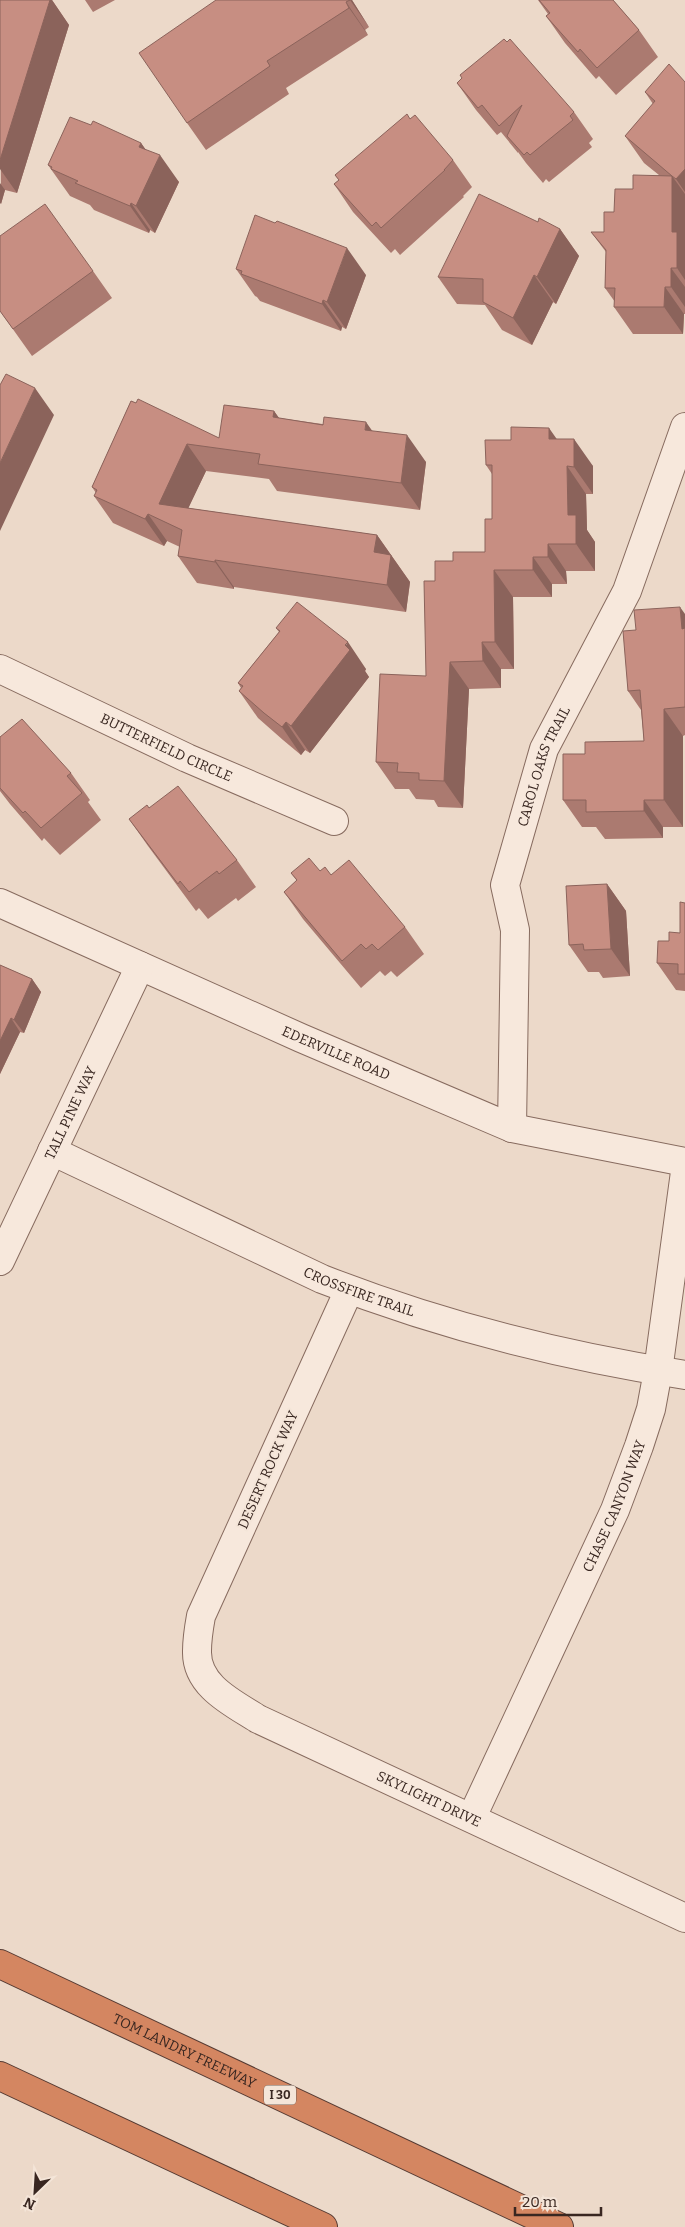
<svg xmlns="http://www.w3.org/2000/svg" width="685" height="2227" font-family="Bitter,serif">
	<rect width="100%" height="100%" fill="#ecd9c9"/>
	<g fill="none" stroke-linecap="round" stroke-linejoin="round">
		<defs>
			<g id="minor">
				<path id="s1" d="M 0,669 L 187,758 L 334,821"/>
				<path id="s2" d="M 0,903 L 301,1038 L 512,1128 L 685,1162"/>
				<path id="s3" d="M 512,1128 L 515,930 L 505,885 L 544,749 L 627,591 L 685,427"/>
				<path id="s4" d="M 52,1151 L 322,1279 C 437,1324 563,1356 685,1375"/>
				<path id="s5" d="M 0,1261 L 140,966"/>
				<path id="s6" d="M 349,1290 L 201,1616 C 199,1627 197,1639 197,1651 C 196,1686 233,1703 258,1719 L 685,1918"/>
				<path id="s7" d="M 472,1817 L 615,1510 L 639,1446 L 651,1409 L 658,1371 L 685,1172"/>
			</g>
			<g id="highway">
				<path id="s8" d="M 0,1964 L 559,2227"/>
				<path d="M 0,2076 L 323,2227"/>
			</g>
		</defs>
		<!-- minor casing -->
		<use href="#minor" stroke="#876b5f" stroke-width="30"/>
		<!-- highway casing -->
		<use href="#highway" stroke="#553a32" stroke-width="30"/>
		<!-- minor -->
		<use href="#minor" stroke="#f7e8dc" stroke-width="28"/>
		<!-- highway -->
		<use href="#highway" stroke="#d48661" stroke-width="28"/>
	</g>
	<!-- wall -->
	<path fill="#ab7a70" d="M 0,0 L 52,0 L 69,25 L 17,193 L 5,190 L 1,204 Z
		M 85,0 L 115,0 L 93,12 Z
		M 216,0 L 352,0 L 369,27 L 365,30 L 368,35 L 286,88 L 289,94 L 206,150 L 187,123 Z
		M 538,0 L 613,0 L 639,30 L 658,57 L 616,95 L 599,76 L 596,79 L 565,43 L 546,16 L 548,14 Z
		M 685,82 L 685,314 L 684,314 L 683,334 L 633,334 L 614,307 L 615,302 L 605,288 L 606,252 L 591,232 L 604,232 L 614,212 L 633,189 L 659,175 L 644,163 L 625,136 L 653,104 L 645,92 Z
		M 457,83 L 574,112 L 593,139 L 589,143 L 592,147 L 549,182 L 546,179 L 543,183 L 526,163 L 518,152 L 518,153 L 501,132 L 497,135 L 476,110 Z
		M 410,119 L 453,160 L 472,187 L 463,196 L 464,197 L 400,255 L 395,249 L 391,253 L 353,212 L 334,184 L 339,180 L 335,175 Z
		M 141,143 L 145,149 L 179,182 L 155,233 L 150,230 L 149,233 L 94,210 L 90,205 L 70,196 L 48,165 Z
		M 538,222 L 560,229 L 579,256 L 556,304 L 553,302 L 532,345 L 502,330 L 485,305 L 457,304 L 438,277 Z
		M 0,236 L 93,271 L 112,298 L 32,356 L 0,311 Z
		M 236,269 L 366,275 L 346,329 L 342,327 L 341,331 L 260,301 L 257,297 L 255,296 Z
		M 131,401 L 219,438 L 274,411 L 279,418 L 373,431 L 426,462 L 420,510 L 277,491 L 269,479 L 206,471 L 188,508 L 377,535 L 410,582 L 406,612 L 234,587 L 234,589 L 197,583 L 178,556 L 180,547 L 167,541 L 164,546 L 113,523 L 94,496 L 96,493 L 92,487 Z
		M 557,439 L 593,466 L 593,494 L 586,494 L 587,530 L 595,542 L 595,571 L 566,571 L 567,584 L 552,584 L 552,597 L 513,597 L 514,669 L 501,669 L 501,688 L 469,689 L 463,808 L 438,807 L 434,800 L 416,799 L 409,789 L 395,789 L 376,762 L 426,676 L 435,581 L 453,561 L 485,552 L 492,519 L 492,474 L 486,465 Z
		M 685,614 L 685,735 L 683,736 L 683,827 L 663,827 L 663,838 L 605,839 L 596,827 L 582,827 L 563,800 L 585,754 L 644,741 L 641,710 L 628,691 L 636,630 Z
		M 276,628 L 366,669 L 365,671 L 369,677 L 310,753 L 305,750 L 301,755 L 283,740 L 258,718 L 239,691 L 241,688 L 238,683 L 279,632 Z
		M 0,737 L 71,773 L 90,800 L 88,802 L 101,820 L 60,855 L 44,838 L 42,841 L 10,804 L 0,791 Z
		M 149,808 L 237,860 L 256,887 L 238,901 L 236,898 L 208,919 L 199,908 L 196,911 L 148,846 L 129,819 Z
		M 320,871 L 331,875 L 405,927 L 424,954 L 397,977 L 391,971 L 385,976 L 380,971 L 361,988 L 303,919 L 284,892 L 297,881 L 291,873 Z
		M 607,884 L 626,911 L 630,976 L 603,978 L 599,972 L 588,972 L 569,945 Z
		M 685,903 L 685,991 L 676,990 L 657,963 L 669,941 L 680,933 Z
		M 0,965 L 32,979 L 41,992 L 24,1033 L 20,1032 L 0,1074 Z"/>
	<!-- shaded-wall -->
	<path fill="#8b635b" d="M 50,0 L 52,0 L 69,25 L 17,193 L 0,169 L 0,160 Z
		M 350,0 L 352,0 L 369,27 Z
		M 346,2 L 365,30 L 368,35 L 349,8 Z
		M 141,143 L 156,164 L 160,155 L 179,182 L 155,233 L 136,206 L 139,147 Z
		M 685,169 L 685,192 L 676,179 Z
		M 672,176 L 685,194 L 685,280 L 677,268 L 672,232 Z
		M 0,183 L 5,190 L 1,204 L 0,203 Z
		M 131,203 L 150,230 L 149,233 L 130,206 Z
		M 560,229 L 579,256 L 556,304 L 537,277 Z
		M 347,248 L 366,275 L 346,329 L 327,302 Z
		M 671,268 L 685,287 L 685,307 L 671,287 Z
		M 534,275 L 553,302 L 532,345 L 513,318 Z
		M 665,287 L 684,314 L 683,334 L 664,307 Z
		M 323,300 L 342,327 L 341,331 L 322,304 Z
		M 35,388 L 54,415 L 0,531 L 0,463 Z
		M 274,411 L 293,438 L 273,417 Z
		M 366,422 L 385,449 L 365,430 Z
		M 549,428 L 568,455 L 549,439 Z
		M 407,435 L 426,462 L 420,510 L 401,483 Z
		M 574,439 L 593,466 L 593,494 L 574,467 Z
		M 187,444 L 206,471 L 179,528 L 159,504 Z
		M 567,466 L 586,494 L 587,530 L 595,542 L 595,571 L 576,544 L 568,515 Z
		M 148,514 L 167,541 L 164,546 L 145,519 Z
		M 377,535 L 410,582 L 406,612 L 387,585 L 374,552 Z
		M 548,544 L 566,571 L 567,584 L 548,557 Z
		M 533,557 L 552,584 L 552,597 L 533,570 Z
		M 215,560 L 234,587 L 234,589 L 215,562 Z
		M 494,570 L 513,597 L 514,669 L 495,642 Z
		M 680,607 L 685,614 L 685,634 L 682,629 Z
		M 348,642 L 366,669 L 365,671 L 369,677 L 310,753 L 291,726 Z
		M 482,642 L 501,669 L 501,688 L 483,661 Z
		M 450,662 L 469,689 L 463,808 L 444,781 Z
		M 664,709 L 683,736 L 683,827 L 664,800 Z
		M 286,722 L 305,750 L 301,755 L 282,727 Z
		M 644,800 L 663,827 L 663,838 L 644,811 Z
		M 607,884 L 626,911 L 630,976 L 611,949 Z
		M 32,979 L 41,992 L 24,1033 L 14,1020 Z
		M 11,1018 L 20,1032 L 0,1074 L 0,1041 Z"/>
	<!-- building -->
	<path fill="#c78e82" stroke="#8b635b" d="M 0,0 L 50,0 L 0,160 Z
		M 216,0 L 350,0 L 346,2 L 349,8 L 267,61 L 270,66 L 187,123 L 139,53 Z
		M 539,0 L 613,0 L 639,30 L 597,68 L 580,49 L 578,52 L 546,16 L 550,13 Z
		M 504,39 L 507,42 L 510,39 L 574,112 L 570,116 L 573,120 L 530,155 L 527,152 L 524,155 L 507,136 L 522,105 L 499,126 L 482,105 L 478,108 L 457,83 L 462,78 L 460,75 Z
		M 669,64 L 685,82 L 685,169 L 676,179 L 672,176 L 672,232 L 677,232 L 677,268 L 671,268 L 671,287 L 665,287 L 664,307 L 614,307 L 615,288 L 605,288 L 606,250 L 591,232 L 604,232 L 604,212 L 614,212 L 615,189 L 633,189 L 633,175 L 672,176 L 625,136 L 655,101 L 645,92 Z
		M 407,114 L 410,119 L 415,115 L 453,160 L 444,170 L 445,170 L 381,228 L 376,222 L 372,226 L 334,184 L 339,180 L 335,175 Z
		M 70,117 L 91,125 L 93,121 L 141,143 L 139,147 L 160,155 L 136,206 L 131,203 L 130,206 L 75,183 L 78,181 L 51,169 L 52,167 L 48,165 Z
		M 479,194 L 538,222 L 539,218 L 560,229 L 537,277 L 534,275 L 513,318 L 483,302 L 483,279 L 438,277 Z
		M 45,204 L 93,271 L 13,329 L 0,311 L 0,236 Z
		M 255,215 L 275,223 L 277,221 L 347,248 L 327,302 L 323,300 L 322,304 L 241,274 L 242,271 L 236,269 Z
		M 6,374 L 35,388 L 0,463 L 0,385 Z
		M 138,399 L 219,438 L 224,405 L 274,411 L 273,417 L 323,425 L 324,417 L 366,422 L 365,430 L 407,435 L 401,483 L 258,464 L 260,454 L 187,444 L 159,504 L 377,535 L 374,552 L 391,555 L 387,585 L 215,560 L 215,562 L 178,556 L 182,530 L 148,514 L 145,519 L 94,496 L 97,490 L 92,487 L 131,401 L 136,403 Z
		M 511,427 L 549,428 L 549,439 L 574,439 L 574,467 L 567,466 L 568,515 L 576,515 L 576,544 L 548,544 L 548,557 L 533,557 L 533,570 L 494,570 L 495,642 L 482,642 L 483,661 L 450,662 L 444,781 L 419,780 L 419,773 L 397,772 L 398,763 L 376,762 L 380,674 L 426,676 L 424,581 L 435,581 L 435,561 L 453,561 L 453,552 L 485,552 L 485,519 L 492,519 L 492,465 L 486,465 L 485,440 L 511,440 Z
		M 297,602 L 348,642 L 345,645 L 350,650 L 291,726 L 286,722 L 282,727 L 264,713 L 239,691 L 243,686 L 238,683 L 280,631 L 276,628 Z
		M 680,607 L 682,629 L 685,628 L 685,707 L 664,709 L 664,800 L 644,800 L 644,811 L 586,812 L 586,800 L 563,800 L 563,754 L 585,754 L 585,742 L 644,741 L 640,690 L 628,691 L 623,631 L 636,630 L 634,610 Z
		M 22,719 L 71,773 L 67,776 L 82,793 L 41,828 L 25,811 L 23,813 L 0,788 L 0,737 Z
		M 178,786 L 237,860 L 219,874 L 217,871 L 189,892 L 180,881 L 178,884 L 129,819 L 147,805 L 149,808 Z
		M 309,858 L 320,871 L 325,867 L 331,875 L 349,860 L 405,927 L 378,950 L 372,944 L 366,949 L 361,944 L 342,961 L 284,892 L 297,880 L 291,873 Z
		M 607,884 L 611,949 L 584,950 L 583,944 L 569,945 L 566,886 Z
		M 680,902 L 685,903 L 685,974 L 678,974 L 678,964 L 657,963 L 658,941 L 669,941 L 669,932 L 680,933 Z
		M 0,965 L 32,979 L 14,1020 L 11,1018 L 0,1041 Z"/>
	<g text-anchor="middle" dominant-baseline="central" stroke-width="4" stroke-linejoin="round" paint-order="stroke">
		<!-- shield labels -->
		<rect fill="#f4e5d8" stroke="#716058" stroke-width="1" x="264" y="2085.5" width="32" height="19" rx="4"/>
		<g font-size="12" font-weight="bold" fill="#392721">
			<text x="280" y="2095">I 30</text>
		</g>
		<!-- street labels -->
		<g font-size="14" fill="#392721" stroke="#f4e5d8">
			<text stroke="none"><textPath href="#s1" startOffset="184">BUTTERFIELD CIRCLE</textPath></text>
			<text stroke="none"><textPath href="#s3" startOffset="369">CAROL OAKS TRAIL</textPath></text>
			<text stroke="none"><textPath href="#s2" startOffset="368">EDERVILLE ROAD</textPath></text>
			<text stroke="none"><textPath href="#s5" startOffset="164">TALL PINE WAY</textPath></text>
			<text stroke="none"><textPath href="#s4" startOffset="338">CROSSFIRE TRAIL</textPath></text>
			<text transform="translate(268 1470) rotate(-66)">DESERT ROCK WAY</text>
			<text stroke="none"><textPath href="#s7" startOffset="342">CHASE CANYON WAY</textPath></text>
			<text stroke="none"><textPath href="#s6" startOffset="678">SKYLIGHT DRIVE</textPath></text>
			<text stroke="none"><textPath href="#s8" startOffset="204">TOM LANDRY FREEWAY</textPath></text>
		</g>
	</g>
	<!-- north arrow -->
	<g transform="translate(35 2192) rotate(205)" stroke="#f4e5d8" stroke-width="4" paint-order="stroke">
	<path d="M0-4L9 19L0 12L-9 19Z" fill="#392721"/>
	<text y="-8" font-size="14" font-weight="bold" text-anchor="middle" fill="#392721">N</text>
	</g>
	<!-- scale -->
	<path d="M515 2207v8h86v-8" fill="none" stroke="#392721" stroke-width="2.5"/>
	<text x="522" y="2207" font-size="15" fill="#392721" stroke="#f4e5d8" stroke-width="4" paint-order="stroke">20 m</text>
</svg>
